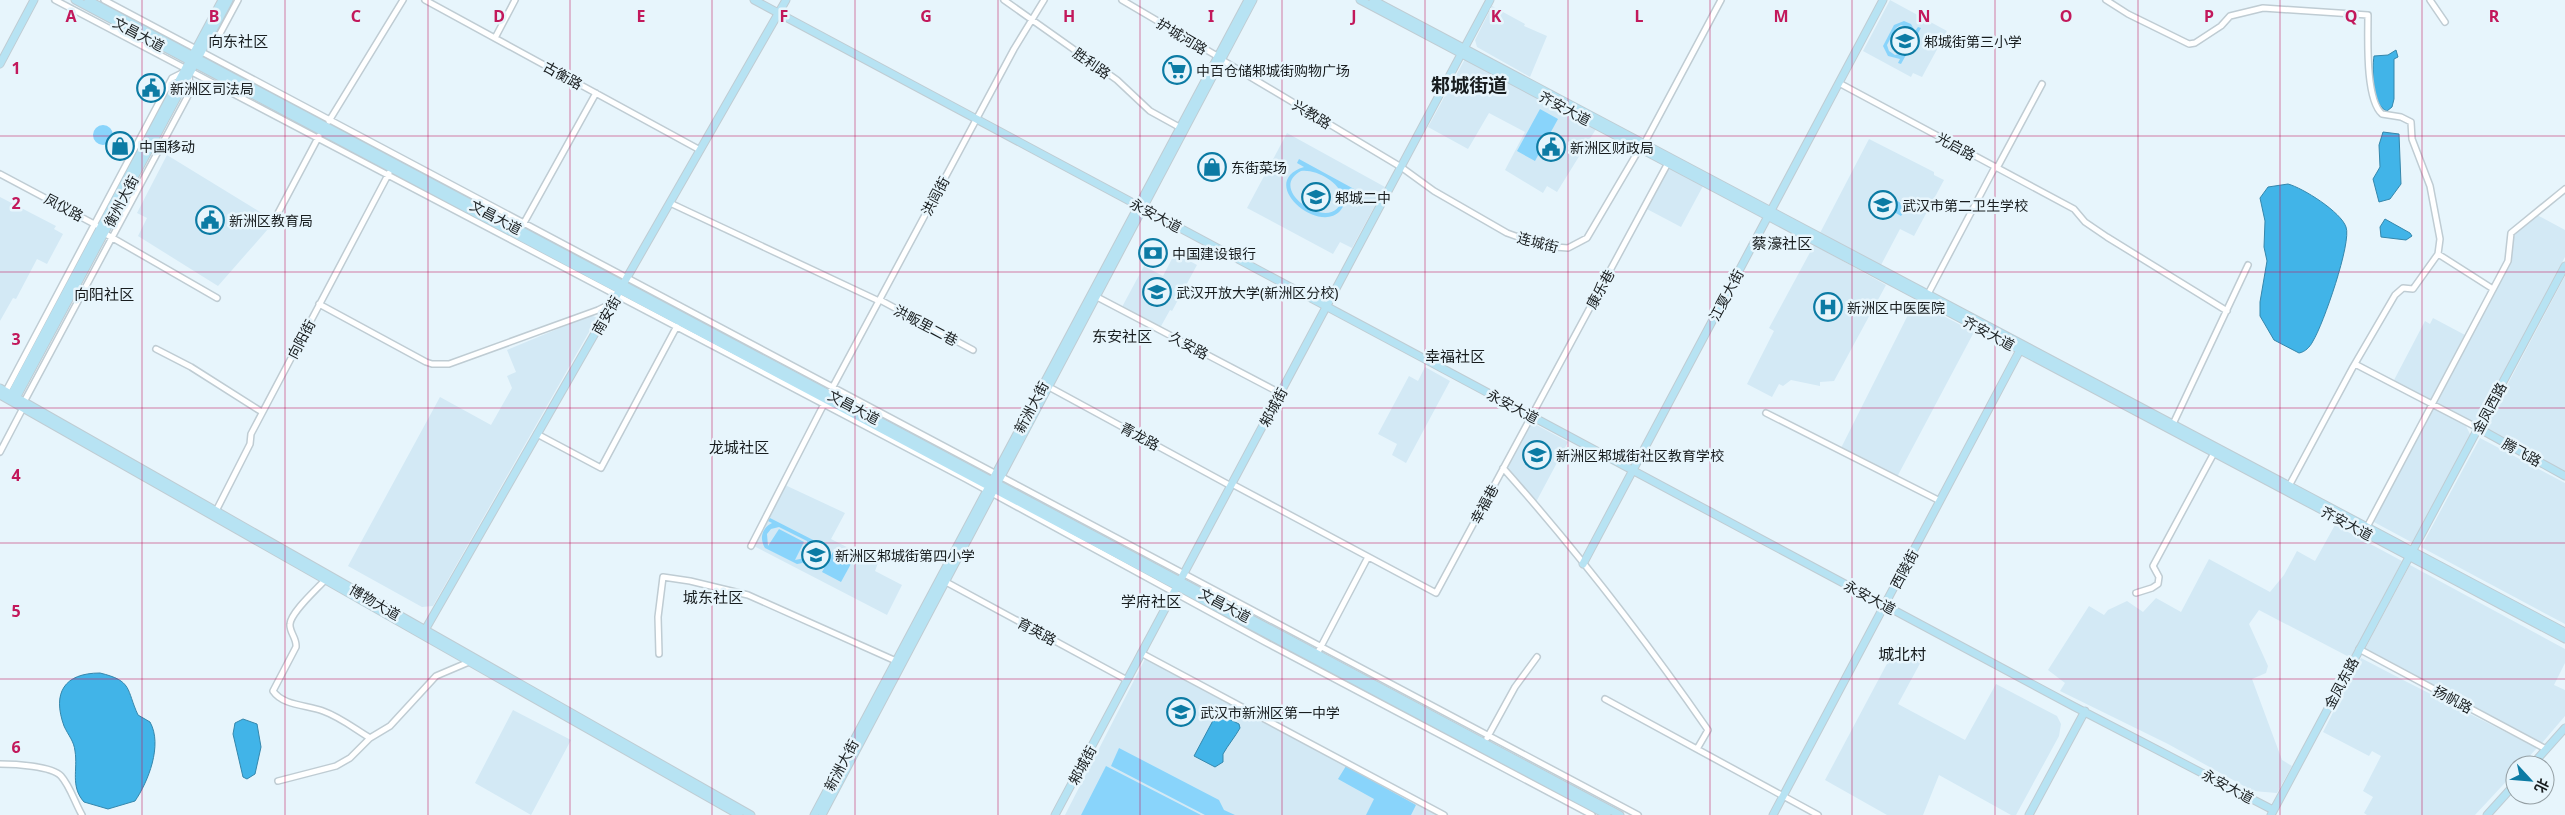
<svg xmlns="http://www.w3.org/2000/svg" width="2565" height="815" font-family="'Noto Sans','Noto Sans SC',sans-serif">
	<rect width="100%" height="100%" fill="#e7f5fc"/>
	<!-- built -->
	<path fill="#d3e9f5" d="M 1890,0 L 1947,31 L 1922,77 L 1913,73 L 1911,77 L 1863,51 Z
		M 1492,6 L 1525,24 L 1524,26 L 1547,36 L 1530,77 L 1477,47 L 1475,40 Z
		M 1465,59 L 1596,129 L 1557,192 L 1547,186 L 1543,193 L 1505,170 L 1525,132 L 1489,113 L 1468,149 L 1428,127 Z
		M 1287,133 L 1385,187 L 1352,248 L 1340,242 L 1333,254 L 1247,208 Z
		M 1869,139 L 1934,172 L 1934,175 L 1944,180 L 1914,236 L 1900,229 L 1881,265 L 1820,233 Z
		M 167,155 L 275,221 L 218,286 L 138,236 L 147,218 L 137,213 Z
		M 1667,167 L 1703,186 L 1681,227 L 1645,208 Z
		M 0,197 L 56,226 L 54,229 L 63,234 L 47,264 L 37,259 L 16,299 L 13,298 L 0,321 Z
		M 2537,215 L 2565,230 L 2565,257 L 2480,419 L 2472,422 L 2436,403 L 2512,259 L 2511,244 L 2518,228 Z
		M 1814,245 L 1886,285 L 1834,381 L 1820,382 L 1820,386 L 1791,380 L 1783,386 L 1779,384 L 1772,397 L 1747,384 L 1774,331 L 1769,328 Z
		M 1175,253 L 1197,265 L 1172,311 L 1170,310 L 1160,328 L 1122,307 L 1144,266 L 1163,276 Z
		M 2565,276 L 2565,473 L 2484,429 Z
		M 1915,301 L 1974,332 L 1897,477 L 1841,448 Z
		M 591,315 L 597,318 L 433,606 L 422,607 L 348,566 L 440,397 L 491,425 L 512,388 L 507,376 L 516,372 L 507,350 Z
		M 2433,318 L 2465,335 L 2430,402 L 2393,382 L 2425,321 L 2430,324 Z
		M 1425,367 L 1450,381 L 1406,463 L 1392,455 L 1397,444 L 1378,434 L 1409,376 L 1418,381 Z
		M 2433,407 L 2466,426 L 2471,436 L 2413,543 L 2372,521 Z
		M 1531,422 L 1568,442 L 1536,502 L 1507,468 Z
		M 2480,438 L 2565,483 L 2565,624 L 2421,547 Z
		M 785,485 L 845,513 L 831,539 L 878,563 L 875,571 L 902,585 L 887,615 L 754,546 Z
		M 2335,525 L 2402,561 L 2351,658 L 2259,610 L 2249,624 L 2268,666 L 2266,673 L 2252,679 L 2282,760 L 2292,766 L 2277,793 L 2253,791 L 2168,744 L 2060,691 L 2065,683 L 2048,670 L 2089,606 L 2104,615 L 2108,610 L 2127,601 L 2143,612 L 2156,598 L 2181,612 L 2209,559 L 2270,592 L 2284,575 L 2297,551 L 2315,561 Z
		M 2410,565 L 2565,649 L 2565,663 L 2554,685 L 2565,690 L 2565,716 L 2542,743 L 2365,649 Z
		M 1898,643 L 1924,656 L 1898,704 L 1965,740 L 1996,684 L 2057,716 L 2061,724 L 2059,736 L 2016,815 L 2011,815 L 1939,775 L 1923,815 L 1887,815 L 1825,780 Z
		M 2361,658 L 2407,682 L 2537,748 L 2521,765 L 2515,765 L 2515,772 L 2475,815 L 2367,815 L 2364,813 L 2373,797 L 2363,791 L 2381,756 L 2372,751 L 2369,756 L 2323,732 Z
		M 1145,659 L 1440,815 L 1065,815 Z
		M 513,710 L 571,740 L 531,815 L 475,783 Z"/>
	<!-- green -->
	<path fill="#89d4fb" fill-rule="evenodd" d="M 1904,21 L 1911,24 L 1915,31 L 1918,27 L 1921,28 L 1901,64 L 1898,63 L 1900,59 L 1888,56 L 1883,46 L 1894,25 ZM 1901,25 L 1909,28 L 1912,36 L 1902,53 L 1895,55 L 1889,51 L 1887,45 L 1896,28 Z
		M 1540,109 L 1558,119 L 1535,161 L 1517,151 Z
		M93 135a10 10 0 1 1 20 0a10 10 0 1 1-20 0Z
		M 1299,159 L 1354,189 L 1352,192 L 1344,189 C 1347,196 1346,204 1340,211 C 1318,235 1256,182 1304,167 L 1297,163 ZM 1301,171 C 1316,169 1339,182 1342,196 C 1339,238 1263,191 1301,171 Z
		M 1888,195 L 1907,207 L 1901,216 L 1882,205 Z
		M 770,518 L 819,543 L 817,546 L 811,544 C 814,555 808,563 797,564 L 765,548 C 759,538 762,528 772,523 L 768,521 ZM 779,527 L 807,541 L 809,551 L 805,558 L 795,560 L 804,542 L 779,529 L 768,546 L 767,534 L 771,529 Z
		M 833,552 L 852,562 L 841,582 L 822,572 Z
		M 1119,748 L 1219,800 L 1224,810 L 1235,815 L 1205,815 L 1111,766 Z
		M 1106,766 L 1201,815 L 1081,815 Z
		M 1346,766 L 1416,805 L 1411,815 L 1366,815 L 1374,799 L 1338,779 Z"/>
	<!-- water -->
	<path fill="#41b4e8" stroke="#3587ac" d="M 2396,50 L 2398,57 L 2394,59 L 2394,99 L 2392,107 L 2387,111 C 2372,106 2372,70 2374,56 L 2388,55 Z
		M 2383,132 L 2399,134 L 2401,184 L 2390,199 L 2379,202 L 2373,179 L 2380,167 L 2379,145 Z
		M 2288,184 C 2303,188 2341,212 2346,227 C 2352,242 2323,325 2313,341 C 2310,347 2305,352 2299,353 L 2274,340 L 2260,316 L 2260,302 L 2267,261 L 2264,247 L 2265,221 L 2260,198 L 2268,187 Z
		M 2385,219 L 2410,233 L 2412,236 L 2406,240 L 2381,237 L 2380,227 Z
		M 100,673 C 133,681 126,689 138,715 L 150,722 C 163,745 148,782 135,801 L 108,809 L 84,802 C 70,786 78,770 75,751 C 74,741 68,735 64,726 C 52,693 64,673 100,673 Z
		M 1217,713 L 1239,724 L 1240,728 C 1235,737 1228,745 1223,754 L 1223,762 L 1215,767 L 1194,756 Z
		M 243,719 L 257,724 L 261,747 L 255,774 L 247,779 L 243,777 L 233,734 L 235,723 Z"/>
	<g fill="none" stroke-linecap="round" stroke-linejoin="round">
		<defs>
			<path id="street" d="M 55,0 L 966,479 L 1265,642 L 1592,815
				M 104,0 L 1638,815
				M 425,0 L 700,150
				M 1004,0 L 1117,80 L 1150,111 L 1179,127
				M 1122,0 L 1217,56
				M 2106,0 L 2128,14 L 2189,44 L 2195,43 L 2221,26 L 2230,16 L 2263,8 L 2368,15 C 2368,37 2365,99 2382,114 L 2401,117 L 2411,122 L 2412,139 L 2430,186 L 2440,239 L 2438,254 L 2413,289 L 2403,288 L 2395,295 L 2353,367 L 2289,486
				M 2430,0 L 2445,22
				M 495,38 L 515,0
				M 205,45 L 216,41 L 238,0
				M 1222,60 L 1401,167 L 1434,191 L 1507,233 L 1543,246 L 1568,248 L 1587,238 L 1640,148
				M 1839,83 L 2074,209 L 2085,222 L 2107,237 L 2227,311
				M 329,121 L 403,0
				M 1644,144 L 1721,0
				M 1997,168 L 2042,84
				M 0,174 L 96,225
				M 670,203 L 879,301
				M 276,217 L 319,136
				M 520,230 L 596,93
				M 104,233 L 217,298
				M 2438,254 L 2493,289
				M 1928,294 L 1995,167
				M 1097,297 L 1280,393
				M 880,300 L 973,350
				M 319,304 L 426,362 L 432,364 L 449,364 L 598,310 L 612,303
				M 156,349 L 191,367 L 262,412
				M 2355,364 L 2478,428
				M 1049,387 L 1231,486
				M 6,391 L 172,78 L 182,73
				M 829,394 L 1014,49 L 1044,0
				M 24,402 L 191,90 L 189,77
				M 1766,413 L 1940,501
				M 2173,424 L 2248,265
				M 537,434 L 601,468 L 677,326
				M 0,452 L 23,408
				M 1503,468 C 1576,550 1645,639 1708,730 L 1697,749
				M 1232,484 L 1436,593 L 1668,163
				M 216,511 L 250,444 L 251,434 L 389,173
				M 2367,527 L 2508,261 L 2511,233 L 2565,189
				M 751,546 L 825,402
				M 325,580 C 316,590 291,612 290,624 C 289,632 297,638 296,647 L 273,691 C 283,706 308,705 323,711 C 340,717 355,729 370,738
				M 946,582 L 1127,680
				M 2136,593 L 2152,588 L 2158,584 L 2159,577 L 2153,566 L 2214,453
				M 2359,649 L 2546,749
				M 1141,653 L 1444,815
				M 659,654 L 658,617 L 663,577 L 690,581 L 748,595 L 896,661
				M 1317,654 L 1368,557
				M 1605,699 L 1818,815
				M 1487,738 L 1515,687 L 1537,657
				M 0,764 C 14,764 52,766 61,776 C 70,786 75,803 82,815
				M 278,781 L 336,766 L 350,758 L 370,738 L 390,726 L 436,676 L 469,662"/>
			<path id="secondary" d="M 75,0 L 1607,815
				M 88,0 L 1620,815
				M 754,0 L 2073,706 L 2273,810
				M 1360,0 L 2565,639
				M 1373,0 L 2565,632
				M 0,64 L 34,0
				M 0,388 L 751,815
				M 0,395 L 739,815
				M 10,397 L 222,0
				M 15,400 L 229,0
				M 2478,428 L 2565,476
				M 1583,564 L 1883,0
				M 425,630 L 786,0
				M 2532,765 L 2565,728
				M 814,815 L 1248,0
				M 822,815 L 1253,0
				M 1055,815 L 1490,0
				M 1773,815 L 2020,350
				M 2029,815 L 2085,711
				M 2271,815 L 2565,266
				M 2487,815 L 2515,784"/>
		</defs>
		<!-- street casing -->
		<use href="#street" stroke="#bfccd3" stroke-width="8"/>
		<!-- secondary casing -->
		<use href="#secondary" stroke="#bfccd3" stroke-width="9"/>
		<!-- street -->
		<use href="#street" stroke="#fff" stroke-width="5"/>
		<!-- secondary -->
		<use href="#secondary" stroke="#b7e3f3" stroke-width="7"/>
	</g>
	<!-- grid -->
	<path fill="none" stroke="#c2185b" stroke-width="1" stroke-opacity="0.55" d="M 142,0 L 142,815M 285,0 L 285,815M 428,0 L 428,815M 570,0 L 570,815M 712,0 L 712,815M 855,0 L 855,815M 998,0 L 998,815M 1140,0 L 1140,815M 1282,0 L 1282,815M 1425,0 L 1425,815M 1568,0 L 1568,815M 1710,0 L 1710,815M 1852,0 L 1852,815M 1995,0 L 1995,815M 2138,0 L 2138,815M 2280,0 L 2280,815M 2422,0 L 2422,815M 0,136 L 2565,136M 0,272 L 2565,272M 0,408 L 2565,408M 0,543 L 2565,543M 0,679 L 2565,679"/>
	<!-- icons -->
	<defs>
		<symbol id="school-ring" viewBox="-11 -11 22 22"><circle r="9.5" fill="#e7f5fc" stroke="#0c7ba4" stroke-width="1.5"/><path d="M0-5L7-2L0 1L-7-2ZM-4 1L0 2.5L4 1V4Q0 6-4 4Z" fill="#0c7ba4"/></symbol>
		<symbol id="supermarket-ring" viewBox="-11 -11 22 22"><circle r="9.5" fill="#e7f5fc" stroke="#0c7ba4" stroke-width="1.5"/><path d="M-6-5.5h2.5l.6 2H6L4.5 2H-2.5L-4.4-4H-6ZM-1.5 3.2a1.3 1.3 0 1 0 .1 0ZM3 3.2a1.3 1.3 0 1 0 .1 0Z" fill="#0c7ba4"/></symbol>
		<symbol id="civic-ring" viewBox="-11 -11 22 22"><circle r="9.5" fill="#e7f5fc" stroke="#0c7ba4" stroke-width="1.5"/><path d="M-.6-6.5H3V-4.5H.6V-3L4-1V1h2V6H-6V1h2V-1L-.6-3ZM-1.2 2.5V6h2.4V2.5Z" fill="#0c7ba4"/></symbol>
		<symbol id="shop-ring" viewBox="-11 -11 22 22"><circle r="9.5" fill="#e7f5fc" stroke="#0c7ba4" stroke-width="1.5"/><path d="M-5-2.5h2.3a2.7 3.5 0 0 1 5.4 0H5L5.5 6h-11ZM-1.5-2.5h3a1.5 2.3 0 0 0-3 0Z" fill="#0c7ba4"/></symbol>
		<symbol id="bank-ring" viewBox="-11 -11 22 22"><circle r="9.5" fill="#e7f5fc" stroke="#0c7ba4" stroke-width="1.5"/><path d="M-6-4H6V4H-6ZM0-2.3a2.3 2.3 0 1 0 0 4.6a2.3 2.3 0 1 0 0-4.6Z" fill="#0c7ba4"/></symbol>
		<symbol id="hospital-ring" viewBox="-11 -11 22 22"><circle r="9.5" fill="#e7f5fc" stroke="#0c7ba4" stroke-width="1.5"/><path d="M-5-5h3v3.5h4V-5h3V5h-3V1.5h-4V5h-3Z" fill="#0c7ba4"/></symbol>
	</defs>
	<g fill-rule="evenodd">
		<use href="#school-ring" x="1889" y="25" width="32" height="32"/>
		<use href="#supermarket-ring" x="1161" y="54" width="32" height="32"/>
		<use href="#civic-ring" x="135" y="72" width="32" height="32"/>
		<use href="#shop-ring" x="104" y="130" width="32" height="32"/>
		<use href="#civic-ring" x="1535" y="131" width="32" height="32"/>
		<use href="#shop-ring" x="1196" y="151" width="32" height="32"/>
		<use href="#school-ring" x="1300" y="181" width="32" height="32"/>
		<use href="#school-ring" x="1867" y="189" width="32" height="32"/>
		<use href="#civic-ring" x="194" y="204" width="32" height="32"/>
		<use href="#bank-ring" x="1137" y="237" width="32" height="32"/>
		<use href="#school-ring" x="1141" y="276" width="32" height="32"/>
		<use href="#hospital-ring" x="1812" y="291" width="32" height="32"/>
		<use href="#school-ring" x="1521" y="439" width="32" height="32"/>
		<use href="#school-ring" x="800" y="539" width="32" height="32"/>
		<use href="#school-ring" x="1165" y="696" width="32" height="32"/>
	</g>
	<g text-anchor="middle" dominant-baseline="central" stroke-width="5" stroke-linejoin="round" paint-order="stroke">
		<!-- street labels -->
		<g font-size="14" fill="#181d1f" stroke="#e7f5fc">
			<text transform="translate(139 34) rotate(28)">文昌大道</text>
			<text transform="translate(1182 36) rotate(31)">护城河路</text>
			<text transform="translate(1092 63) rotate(35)">胜利路</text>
			<text transform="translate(563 75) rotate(29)">古衡路</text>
			<text transform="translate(1565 108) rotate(28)">齐安大道</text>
			<text transform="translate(1312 114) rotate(31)">兴教路</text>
			<text transform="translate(1956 146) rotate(28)">光启路</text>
			<text transform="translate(935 196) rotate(-62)">洪闾街</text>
			<text transform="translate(121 201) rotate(-62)">衡州大街</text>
			<text transform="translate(64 207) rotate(28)">凤仪路</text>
			<text transform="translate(1156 215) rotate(28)">永安大道</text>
			<text transform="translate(496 217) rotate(28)">文昌大道</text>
			<text transform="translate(1538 242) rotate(15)">连城街</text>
			<text transform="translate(1600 289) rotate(-61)">康乐巷</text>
			<text transform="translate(1726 295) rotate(-62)">江夏大街</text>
			<text transform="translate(606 315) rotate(-60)">南安街</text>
			<text transform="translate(926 325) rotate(28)">洪畈里二巷</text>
			<text transform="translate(1989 333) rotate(28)">齐安大道</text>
			<text transform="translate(301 339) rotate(-62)">向阳街</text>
			<text transform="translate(1189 345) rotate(28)">久安路</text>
			<text transform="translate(1513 406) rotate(28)">永安大道</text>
			<text transform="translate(854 407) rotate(28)">文昌大道</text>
			<text transform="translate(1031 407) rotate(-62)">新洲大街</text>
			<text transform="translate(1273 407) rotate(-62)">邾城街</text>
			<text transform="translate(2489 408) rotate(-62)">金凤西路</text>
			<text transform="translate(1140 436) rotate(28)">青龙路</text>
			<text transform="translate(2522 452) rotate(29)">腾飞路</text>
			<text transform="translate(1484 504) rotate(-62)">幸福巷</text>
			<text transform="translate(2347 523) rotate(28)">齐安大道</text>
			<text transform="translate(1904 569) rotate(-62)">西陵街</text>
			<text transform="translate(1870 597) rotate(28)">永安大道</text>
			<text transform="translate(375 602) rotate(30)">博物大道</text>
			<text transform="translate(1225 605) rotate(28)">文昌大道</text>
			<text transform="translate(1037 631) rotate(28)">育英路</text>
			<text transform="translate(2341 683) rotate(-62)">金凤东路</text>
			<text transform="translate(2453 699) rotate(28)">扬帆路</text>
			<text transform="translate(841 765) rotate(-62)">新洲大街</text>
			<text transform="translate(1082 765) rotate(-62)">邾城街</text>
			<text transform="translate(2228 786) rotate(28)">永安大道</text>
		</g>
		<!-- poi labels -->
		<g font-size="14" fill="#181d1f" stroke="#e7f5fc" text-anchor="start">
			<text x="1924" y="41">邾城街第三小学</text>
			<text x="1196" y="70">中百仓储邾城街购物广场</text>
			<text x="170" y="88">新洲区司法局</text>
			<text x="139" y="146">中国移动</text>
			<text x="1570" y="147">新洲区财政局</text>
			<text x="1231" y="167">东街菜场</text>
			<text x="1335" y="197">邾城二中</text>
			<text x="1902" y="205">武汉市第二卫生学校</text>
			<text x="229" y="220">新洲区教育局</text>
			<text x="1172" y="253">中国建设银行</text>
			<text x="1176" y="292">武汉开放大学(新洲区分校)</text>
			<text x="1847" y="307">新洲区中医医院</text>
			<text x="1556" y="455">新洲区邾城街社区教育学校</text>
			<text x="835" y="555">新洲区邾城街第四小学</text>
			<text x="1200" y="712">武汉市新洲区第一中学</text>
		</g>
		<!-- neighbourhood labels -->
		<g font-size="15" fill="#181d1f" stroke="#e7f5fc">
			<text x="238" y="41">向东社区</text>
			<text x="1782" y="243">蔡濠社区</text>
			<text x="104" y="294">向阳社区</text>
			<text x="1122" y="336">东安社区</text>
			<text x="1455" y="356">幸福社区</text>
			<text x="739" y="447">龙城社区</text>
			<text x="713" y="597">城东社区</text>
			<text x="1151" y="601">学府社区</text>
		</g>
		<!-- quarter labels -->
		<g font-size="16" fill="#181d1f" stroke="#e7f5fc">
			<text x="1902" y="654">城北村</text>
		</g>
		<!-- district labels -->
		<g font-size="19" font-weight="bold" fill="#181d1f" stroke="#e7f5fc">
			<text x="1469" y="85">邾城街道</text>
		</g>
	</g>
	<g font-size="16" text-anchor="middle" font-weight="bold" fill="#c2185b" stroke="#e7f5fc" stroke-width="5" stroke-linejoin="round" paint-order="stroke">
		<text x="71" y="22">A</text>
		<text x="214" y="22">B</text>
		<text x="356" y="22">C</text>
		<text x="499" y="22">D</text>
		<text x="641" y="22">E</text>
		<text x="784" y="22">F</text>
		<text x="926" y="22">G</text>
		<text x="1069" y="22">H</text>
		<text x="1211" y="22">I</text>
		<text x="1354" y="22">J</text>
		<text x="1496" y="22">K</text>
		<text x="1639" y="22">L</text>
		<text x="1781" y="22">M</text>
		<text x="1924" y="22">N</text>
		<text x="2066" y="22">O</text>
		<text x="2209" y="22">P</text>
		<text x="2351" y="22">Q</text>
		<text x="2494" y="22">R</text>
		<text x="16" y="74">1</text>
		<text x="16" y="209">2</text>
		<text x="16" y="345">3</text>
		<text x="16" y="481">4</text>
		<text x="16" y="617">5</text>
		<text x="16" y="753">6</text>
	</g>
	<!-- north arrow -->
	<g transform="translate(2530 780) rotate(116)"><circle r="24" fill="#e7f5fc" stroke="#949fa4"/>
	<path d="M0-4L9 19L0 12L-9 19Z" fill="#0c7ba4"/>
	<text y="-8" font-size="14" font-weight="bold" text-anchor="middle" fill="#181d1f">北</text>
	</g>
</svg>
